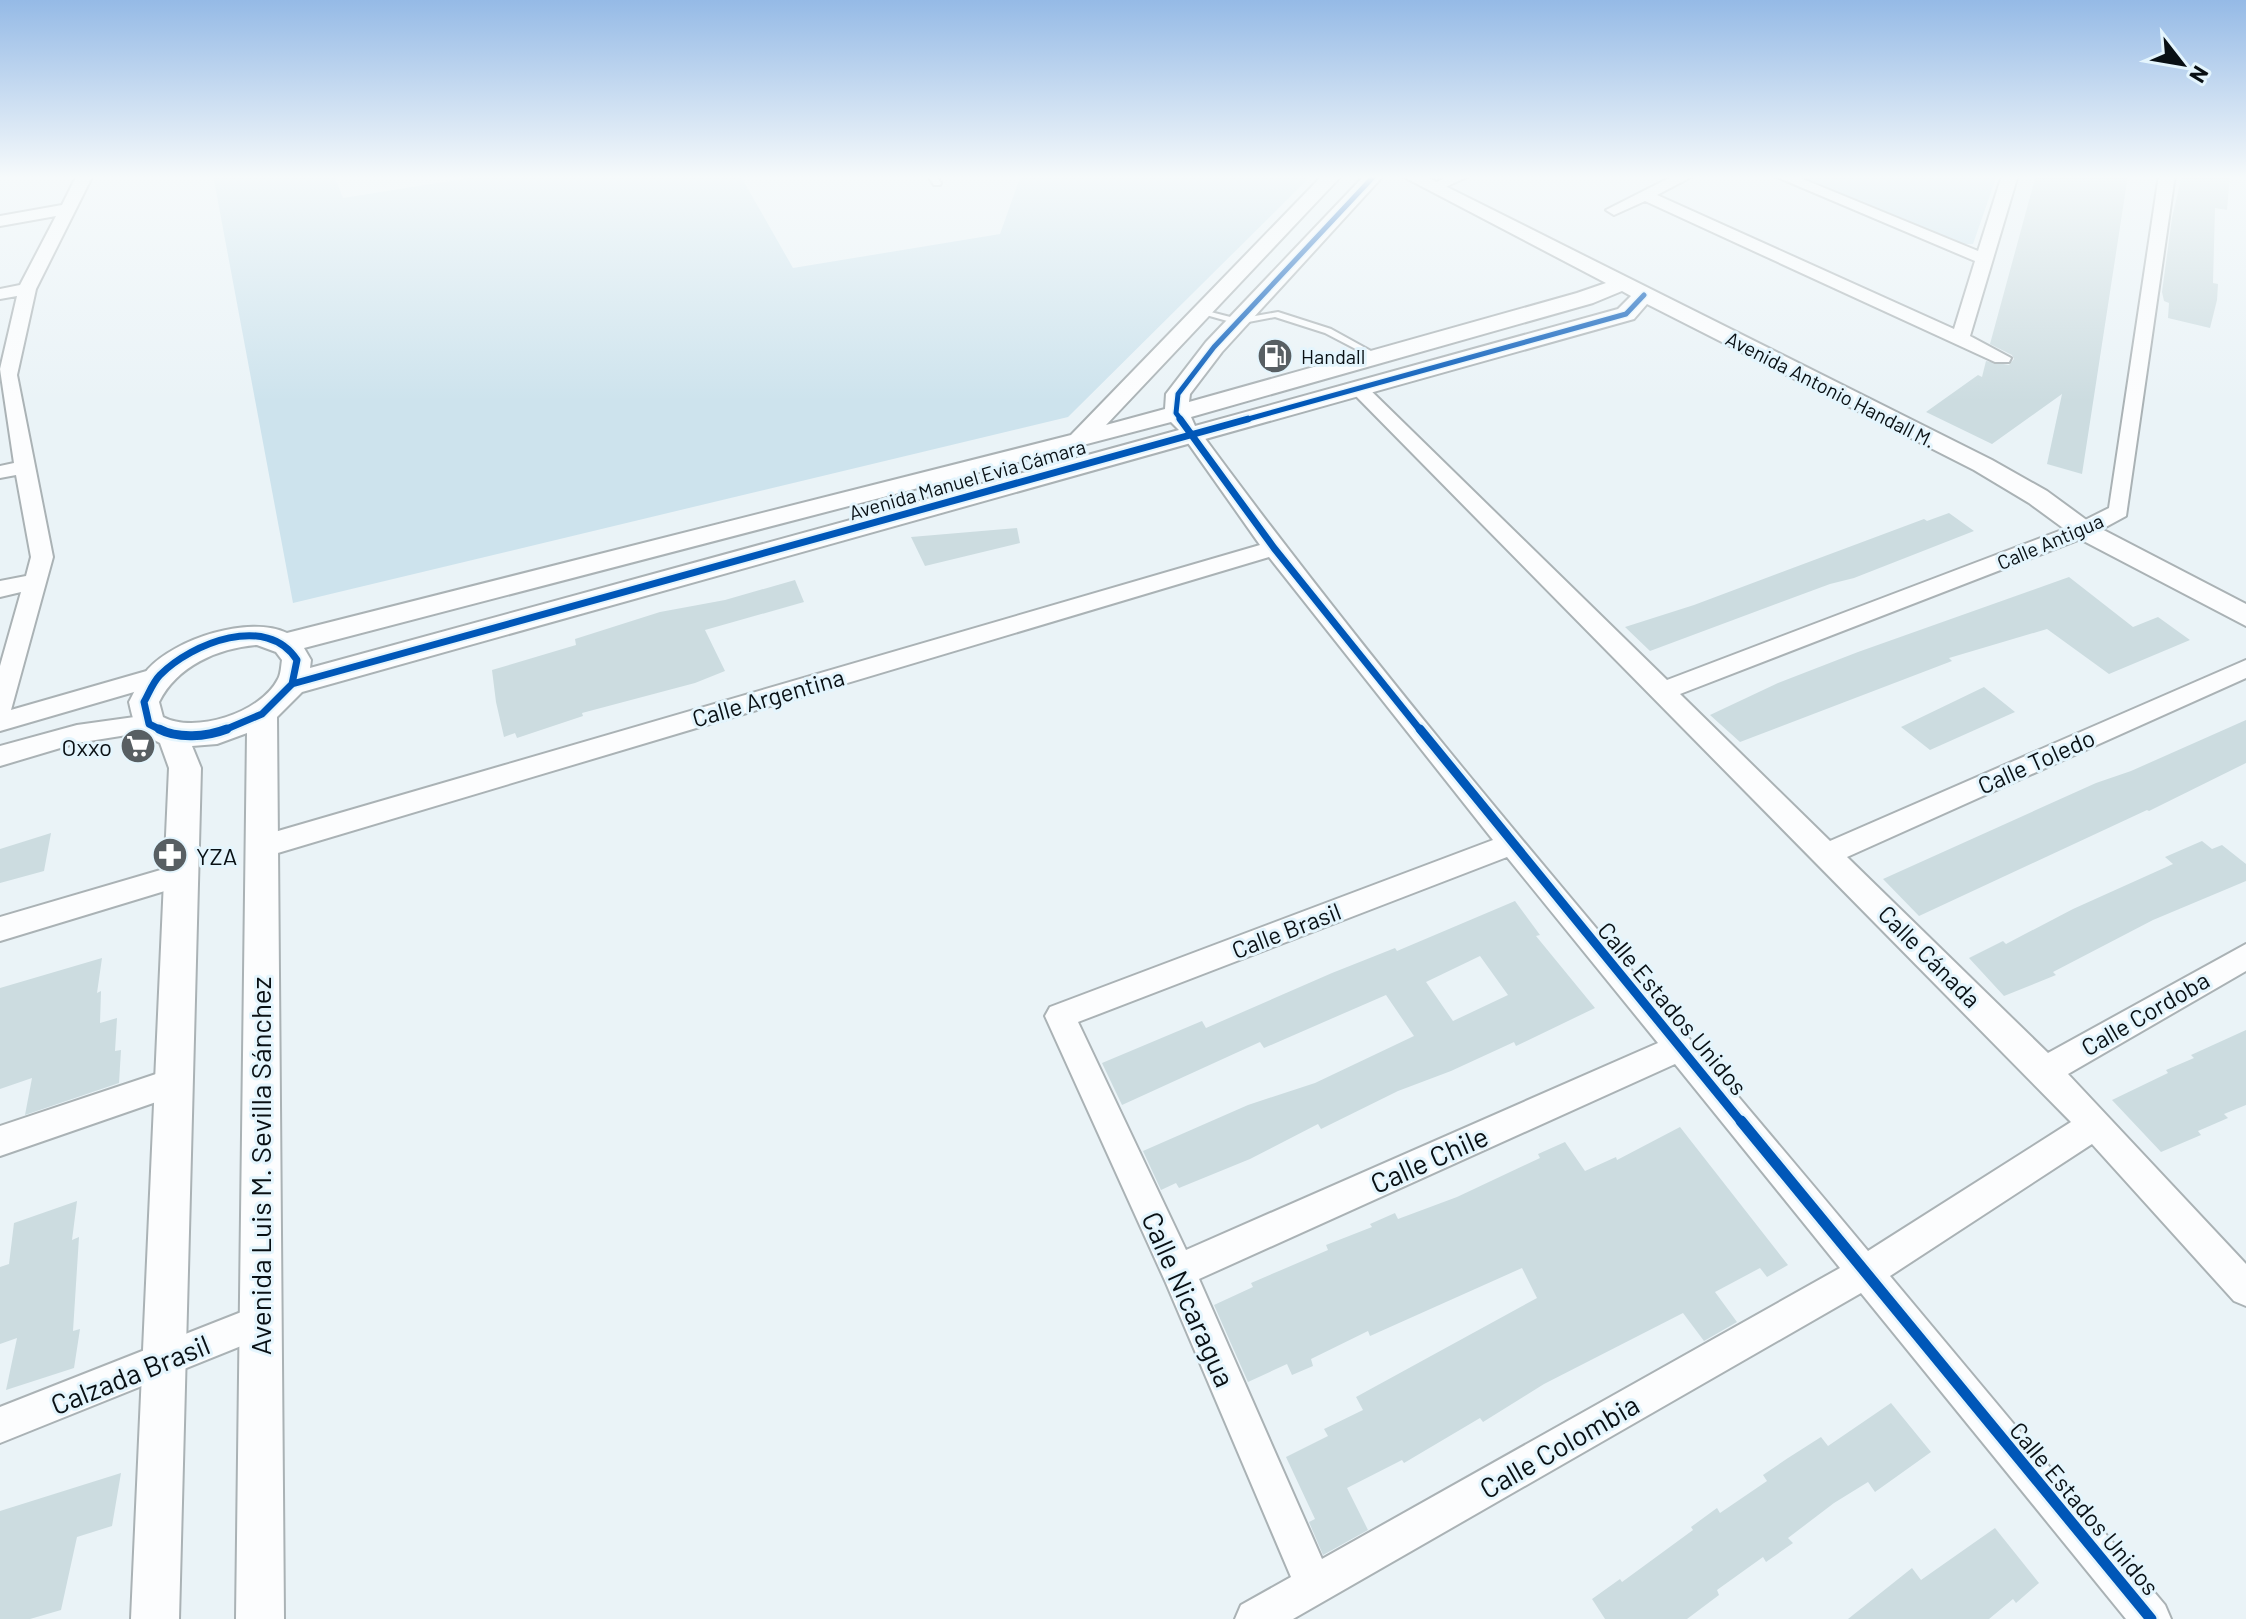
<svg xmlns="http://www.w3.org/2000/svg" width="2246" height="1619" font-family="Barlow,sans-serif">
	<rect width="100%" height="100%" fill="#eaf3f7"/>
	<!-- green -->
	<path fill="#cde3ed" d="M 213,175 L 334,175 L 343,198 L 488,175 L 740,175 L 793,268 L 1000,234 L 1021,175 L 1312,175 L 1068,417 L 293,603 Z
		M 1796,175 L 1997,175 L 1973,244 L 1962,244 Z"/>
	<!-- building -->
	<path fill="#ccdce0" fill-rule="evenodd" d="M 2036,175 L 2128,175 L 2082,474 L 2047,464 L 2062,394 L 1992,444 L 1926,412 L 1978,375 L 1982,377 L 1986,361 L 2009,365 L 2014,359 L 2012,355 L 1990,344 Z
		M 2182,175 L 2230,175 L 2227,210 L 2215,208 L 2213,283 L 2218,284 L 2217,300 L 2210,328 L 2168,318 L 2169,303 L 2164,301 L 2162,292 L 2172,218 Z
		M 1949,513 L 1974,531 L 1854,578 L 1830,584 L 1650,651 L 1625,627 L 1694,605 L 1924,519 L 1927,521 Z
		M 1017,528 L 1020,543 L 925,566 L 911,537 Z
		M 2069,577 L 2133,627 L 2158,617 L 2190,640 L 2109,674 L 2047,629 L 1949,658 L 1952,661 L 1740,742 L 1710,715 L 1778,683 L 1858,652 Z
		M 795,580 L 804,602 L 705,630 L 725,671 L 695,683 L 582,713 L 583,716 L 517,738 L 515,733 L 504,737 L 496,702 L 492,670 L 576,645 L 575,639 L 660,612 L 725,600 Z
		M 1984,687 L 2015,712 L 1930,750 L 1901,727 Z
		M 2246,720 L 2246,763 L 2149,811 L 2147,810 L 1919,916 L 1883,879 L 2096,783 L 2131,771 Z
		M 51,833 L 44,871 L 0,883 L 0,849 Z
		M 2202,841 L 2212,849 L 2222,845 L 2246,864 L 2246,881 L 2153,920 L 2053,972 L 2056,975 L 2004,996 L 1969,958 L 2003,941 L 2006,944 L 2073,909 L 2173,864 L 2165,857 Z
		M 1515,901 L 1540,935 L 1536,936 L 1595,1008 L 1516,1046 L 1514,1042 L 1451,1071 L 1398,1091 L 1321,1129 L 1318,1124 L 1250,1159 L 1179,1188 L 1176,1183 L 1161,1190 L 1143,1151 L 1248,1105 L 1315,1083 L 1414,1036 L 1386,995 L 1264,1048 L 1260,1042 L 1122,1105 L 1102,1063 L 1202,1021 L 1206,1028 L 1332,973 L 1395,948 L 1397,951 ZM 1480,956 L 1508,995 L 1453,1021 L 1426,982 Z
		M 102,958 L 97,993 L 101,991 L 100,1023 L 117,1018 L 115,1051 L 121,1050 L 119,1083 L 25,1115 L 32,1078 L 0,1089 L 0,988 Z
		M 2246,1030 L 2246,1105 L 2224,1114 L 2228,1118 L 2198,1131 L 2201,1135 L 2161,1152 L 2112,1100 L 2168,1073 L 2166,1070 L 2194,1058 L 2191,1055 Z
		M 1680,1127 L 1788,1265 L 1767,1277 L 1760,1268 L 1715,1292 L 1737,1322 L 1704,1341 L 1683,1313 L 1544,1384 L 1483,1422 L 1480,1418 L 1404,1463 L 1402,1460 L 1347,1488 L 1368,1530 L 1323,1555 L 1309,1522 L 1315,1519 L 1286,1457 L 1328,1436 L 1324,1429 L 1363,1410 L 1356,1397 L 1537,1298 L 1522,1268 L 1370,1336 L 1368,1331 L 1311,1359 L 1313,1366 L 1292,1375 L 1287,1364 L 1248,1382 L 1214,1305 L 1253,1287 L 1251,1283 L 1328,1250 L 1326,1245 L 1372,1227 L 1370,1224 L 1395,1213 L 1398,1219 L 1457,1197 L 1540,1158 L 1538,1154 L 1565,1142 L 1585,1171 L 1616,1157 L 1617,1160 Z
		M 77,1201 L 72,1240 L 79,1237 L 73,1331 L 80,1329 L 74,1368 L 6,1390 L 17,1338 L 0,1344 L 0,1267 L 9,1264 L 14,1223 Z
		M 1891,1403 L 1931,1452 L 1875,1492 L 1868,1482 L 1834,1503 L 1788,1538 L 1793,1543 L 1766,1562 L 1763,1557 L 1717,1590 L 1719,1595 L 1687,1619 L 1605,1619 L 1592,1599 L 1620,1579 L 1622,1582 L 1693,1530 L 1691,1527 L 1717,1508 L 1720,1513 L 1767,1481 L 1763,1475 L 1788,1458 L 1821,1437 L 1828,1446 Z
		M 121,1473 L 112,1526 L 77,1537 L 61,1610 L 30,1619 L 0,1619 L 0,1511 Z
		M 1995,1528 L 2039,1583 L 2016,1603 L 2013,1599 L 1989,1619 L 1848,1619 L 1912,1568 L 1921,1580 Z"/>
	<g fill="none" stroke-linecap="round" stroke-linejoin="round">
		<defs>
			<path id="service" d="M 927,175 L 935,175 L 941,183 L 940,185 L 934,185 Z
				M 1199,309 L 1238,319 L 1278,312 L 1331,329 L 1380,356 L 1373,358 L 1325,333 L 1275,317 L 1238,324 L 1199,313 Z"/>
			<path id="minor" d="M 77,175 L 93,175 L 36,289 L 17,375 L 53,557 L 11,710 L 157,668 L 165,671 L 169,677 L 165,683 L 0,731 L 0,666 L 21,592 L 0,597 L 0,581 L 26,576 L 31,557 L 16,475 L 0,478 L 0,466 L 14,463 L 0,369 L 17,296 L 0,299 L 0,289 L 20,285 L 56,216 L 0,226 L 0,216 L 62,205 Z
				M 1450,175 L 1471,175 L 1435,192 L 1427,187 Z
				M 1675,175 L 1695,175 L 1657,195 L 1954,329 L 1975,261 L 1772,175 L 1793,175 L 1978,251 L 2002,175 L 2018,175 L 1970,336 L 2011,358 L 2009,362 L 1995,362 L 1645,201 L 1614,215 L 1606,210 Z
				M 2159,175 L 2175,175 L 2126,516 L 2091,535 L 1680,694 L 1830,841 L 2246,660 L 2246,678 L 1847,857 L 2048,1053 L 2246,944 L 2246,971 L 2068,1074 L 2246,1264 L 2246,1306 L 2234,1301 L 2092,1144 L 1890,1276 L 2165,1605 L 2171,1619 L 2126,1619 L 1861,1293 L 1293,1619 L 1235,1619 L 1241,1605 L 1291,1577 L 1166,1283 L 1045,1016 L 1050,1007 L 1493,840 L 1269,557 L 261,858 L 252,855 L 248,847 L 252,839 L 261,836 L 1260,545 L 1181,433 L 1191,427 L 1198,429 C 1407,714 1642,980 1868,1251 L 2071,1122 L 1348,388 L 1350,384 L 1364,384 L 1667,680 L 2075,525 L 2109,508 ZM 1507,857 L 1658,1043 L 1186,1250 L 1078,1022 ZM 1675,1064 L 1840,1268 L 1322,1559 L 1199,1279 Z
				M 149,715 L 158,718 L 161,724 L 158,730 L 77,743 L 0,766 L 0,746 L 77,725 Z
				M 181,864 L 191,867 L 195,875 L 191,883 L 0,941 L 0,917 Z
				M 174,1068 L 185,1072 L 189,1082 L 185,1092 L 0,1156 L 0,1126 Z
				M 259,1305 L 271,1310 L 276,1322 L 271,1334 L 0,1443 L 0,1407 Z"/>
			<path id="tertiary" d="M 1323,175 L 1342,175 L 1106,425 L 1165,409 L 1166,394 L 1206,342 L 1365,175 L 1384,175 L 1222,352 L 1190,394 L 1189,402 L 1577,293 L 1606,283 L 1400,175 L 1423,175 L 1992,460 L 2047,491 L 2092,524 L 2246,604 L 2246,626 L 2074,536 L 2029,503 L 1974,470 L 1647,304 L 1634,319 L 302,692 L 277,717 L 284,1619 L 236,1619 L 247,733 L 217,744 L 192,746 L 201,768 L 179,1619 L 131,1619 L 169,768 L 160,743 C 136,731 135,729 129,702 C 135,691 140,679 148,669 C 176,639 248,615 287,633 L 1071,435 ZM 1622,291 L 1631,296 L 1618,309 L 1195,426 L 1191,417 L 1593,303 ZM 1171,422 L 1179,430 L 310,668 L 311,660 L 304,648 ZM 257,645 L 276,652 L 282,660 C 281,666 281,674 278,679 C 261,713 195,734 163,717 L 159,702 C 177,666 218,648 257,645 Z"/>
		</defs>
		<!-- service casing -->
		<use href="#service" stroke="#aab2b5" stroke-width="4"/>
		<!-- minor casing -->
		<use href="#minor" stroke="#aab2b5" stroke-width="4"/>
		<!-- tertiary casing -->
		<use href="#tertiary" stroke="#aab2b5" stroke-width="4"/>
		<!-- service -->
		<use href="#service" fill="#fcfdfe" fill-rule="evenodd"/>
		<!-- minor -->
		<use href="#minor" fill="#fcfdfe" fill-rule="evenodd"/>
		<!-- tertiary -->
		<use href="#tertiary" fill="#fcfdfe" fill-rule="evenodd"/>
		<defs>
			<path id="cycleway-far3" d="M 1182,421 L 1176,413 L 1178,394 L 1214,347 L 1375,175
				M 1241,421 L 1626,314 L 1644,295"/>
			<path id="cycleway-far2" d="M 1180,419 L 1274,548 L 1421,731
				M 292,684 L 1248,419
				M 163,731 L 149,724 L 144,702 C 149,693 153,682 160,675 C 192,643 267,613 297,660 L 292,684
				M 222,731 L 262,714 L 292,684"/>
			<path id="cycleway-far1" d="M 159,729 C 178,739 206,737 227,729
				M 1420,729 L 1742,1123"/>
			<path id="cycleway" d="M 1741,1121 L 2151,1619"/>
		</defs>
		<!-- cycleway-far3 casing -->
		<use href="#cycleway-far3" stroke="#e4f5fd" stroke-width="8"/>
		<!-- cycleway-far2 casing -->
		<use href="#cycleway-far2" stroke="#e4f5fd" stroke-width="11"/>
		<!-- cycleway-far1 casing -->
		<use href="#cycleway-far1" stroke="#e4f5fd" stroke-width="14"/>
		<!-- cycleway casing -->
		<use href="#cycleway" stroke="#e4f5fd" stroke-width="16"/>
		<!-- cycleway-far3 -->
		<use href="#cycleway-far3" stroke="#0057b8" stroke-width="5"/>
		<!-- cycleway-far2 -->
		<use href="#cycleway-far2" stroke="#0057b8" stroke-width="7"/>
		<!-- cycleway-far1 -->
		<use href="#cycleway-far1" stroke="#0057b8" stroke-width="9"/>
		<!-- cycleway -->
		<use href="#cycleway" stroke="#0057b8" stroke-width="11"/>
	</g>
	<!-- sky -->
	<linearGradient id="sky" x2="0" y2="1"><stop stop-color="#95bae6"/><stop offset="0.44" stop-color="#f6fafb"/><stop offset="1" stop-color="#f6fafb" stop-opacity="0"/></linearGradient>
	<rect width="2246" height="402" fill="url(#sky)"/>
	<!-- icons -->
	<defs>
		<symbol id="fuel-disc" viewBox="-11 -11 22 22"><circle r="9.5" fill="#585f63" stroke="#e4f5fd"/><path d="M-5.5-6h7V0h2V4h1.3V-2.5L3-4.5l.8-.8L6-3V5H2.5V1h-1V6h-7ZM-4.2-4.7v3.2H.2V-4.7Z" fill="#fff"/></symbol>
		<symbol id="supermarket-disc" viewBox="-11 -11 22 22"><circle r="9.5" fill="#585f63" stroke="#e4f5fd"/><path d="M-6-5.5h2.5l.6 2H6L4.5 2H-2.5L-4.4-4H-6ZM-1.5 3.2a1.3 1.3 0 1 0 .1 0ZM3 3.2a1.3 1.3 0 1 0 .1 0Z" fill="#fff"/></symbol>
		<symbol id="pharmacy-disc" viewBox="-11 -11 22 22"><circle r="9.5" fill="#585f63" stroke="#e4f5fd"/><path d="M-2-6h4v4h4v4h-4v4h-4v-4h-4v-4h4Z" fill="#fff"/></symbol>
	</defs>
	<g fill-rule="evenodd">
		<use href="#fuel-disc" x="1255" y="336" width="40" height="40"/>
		<use href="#supermarket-disc" x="118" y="726" width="40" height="40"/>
		<use href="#pharmacy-disc" x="150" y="835" width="40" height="40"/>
	</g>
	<g text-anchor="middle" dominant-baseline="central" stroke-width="6" stroke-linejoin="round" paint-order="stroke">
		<!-- far-poi labels -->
		<g font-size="20" fill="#091014" stroke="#e4f5fd" text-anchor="start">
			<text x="1301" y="356">Handall</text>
		</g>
		<!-- far-street labels -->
		<g font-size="20" fill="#091014" stroke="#e4f5fd">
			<text transform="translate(1831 389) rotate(27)">Avenida Antonio Handall M.</text>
			<text transform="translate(967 479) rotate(-16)">Avenida Manuel Evia Cámara</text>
			<text transform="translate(2050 541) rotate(-23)">Calle Antigua</text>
		</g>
		<!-- street labels -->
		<g font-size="24" fill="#091014" stroke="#e4f5fd">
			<text transform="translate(768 697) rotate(-16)">Calle Argentina</text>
			<text transform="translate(2036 761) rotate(-24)">Calle Toledo</text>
			<text transform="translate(1286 930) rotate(-21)">Calle Brasil</text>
			<text transform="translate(1930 956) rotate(45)">Calle Cánada</text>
			<text transform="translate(1673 1008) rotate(50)">Calle Estados Unidos</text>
			<text transform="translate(2145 1013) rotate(-30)">Calle Cordoba</text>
			<text transform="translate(2085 1508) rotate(50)">Calle Estados Unidos</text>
		</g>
		<!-- poi labels -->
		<g font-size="24" fill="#091014" stroke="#e4f5fd" text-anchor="end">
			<text x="112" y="746">Oxxo</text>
			<text x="196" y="855" text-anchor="start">YZA</text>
		</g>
		<!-- near-street labels -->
		<g font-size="28" fill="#091014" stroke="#e4f5fd">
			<text transform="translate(1429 1159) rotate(-24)">Calle Chile</text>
			<text transform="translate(260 1166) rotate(-90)">Avenida Luis M. Sevilla Sánchez</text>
			<text transform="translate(1189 1299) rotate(66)">Calle Nicaragua</text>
			<text transform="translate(130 1374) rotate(-22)">Calzada Brasil</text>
			<text transform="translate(1559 1446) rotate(-30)">Calle Colombia</text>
		</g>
	</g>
	<!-- north arrow -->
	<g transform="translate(2182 64) rotate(121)" stroke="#e4f5fd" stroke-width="6" paint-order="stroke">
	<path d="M0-6L14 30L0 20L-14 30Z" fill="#091014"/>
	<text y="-12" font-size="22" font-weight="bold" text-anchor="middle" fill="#091014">N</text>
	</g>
</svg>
